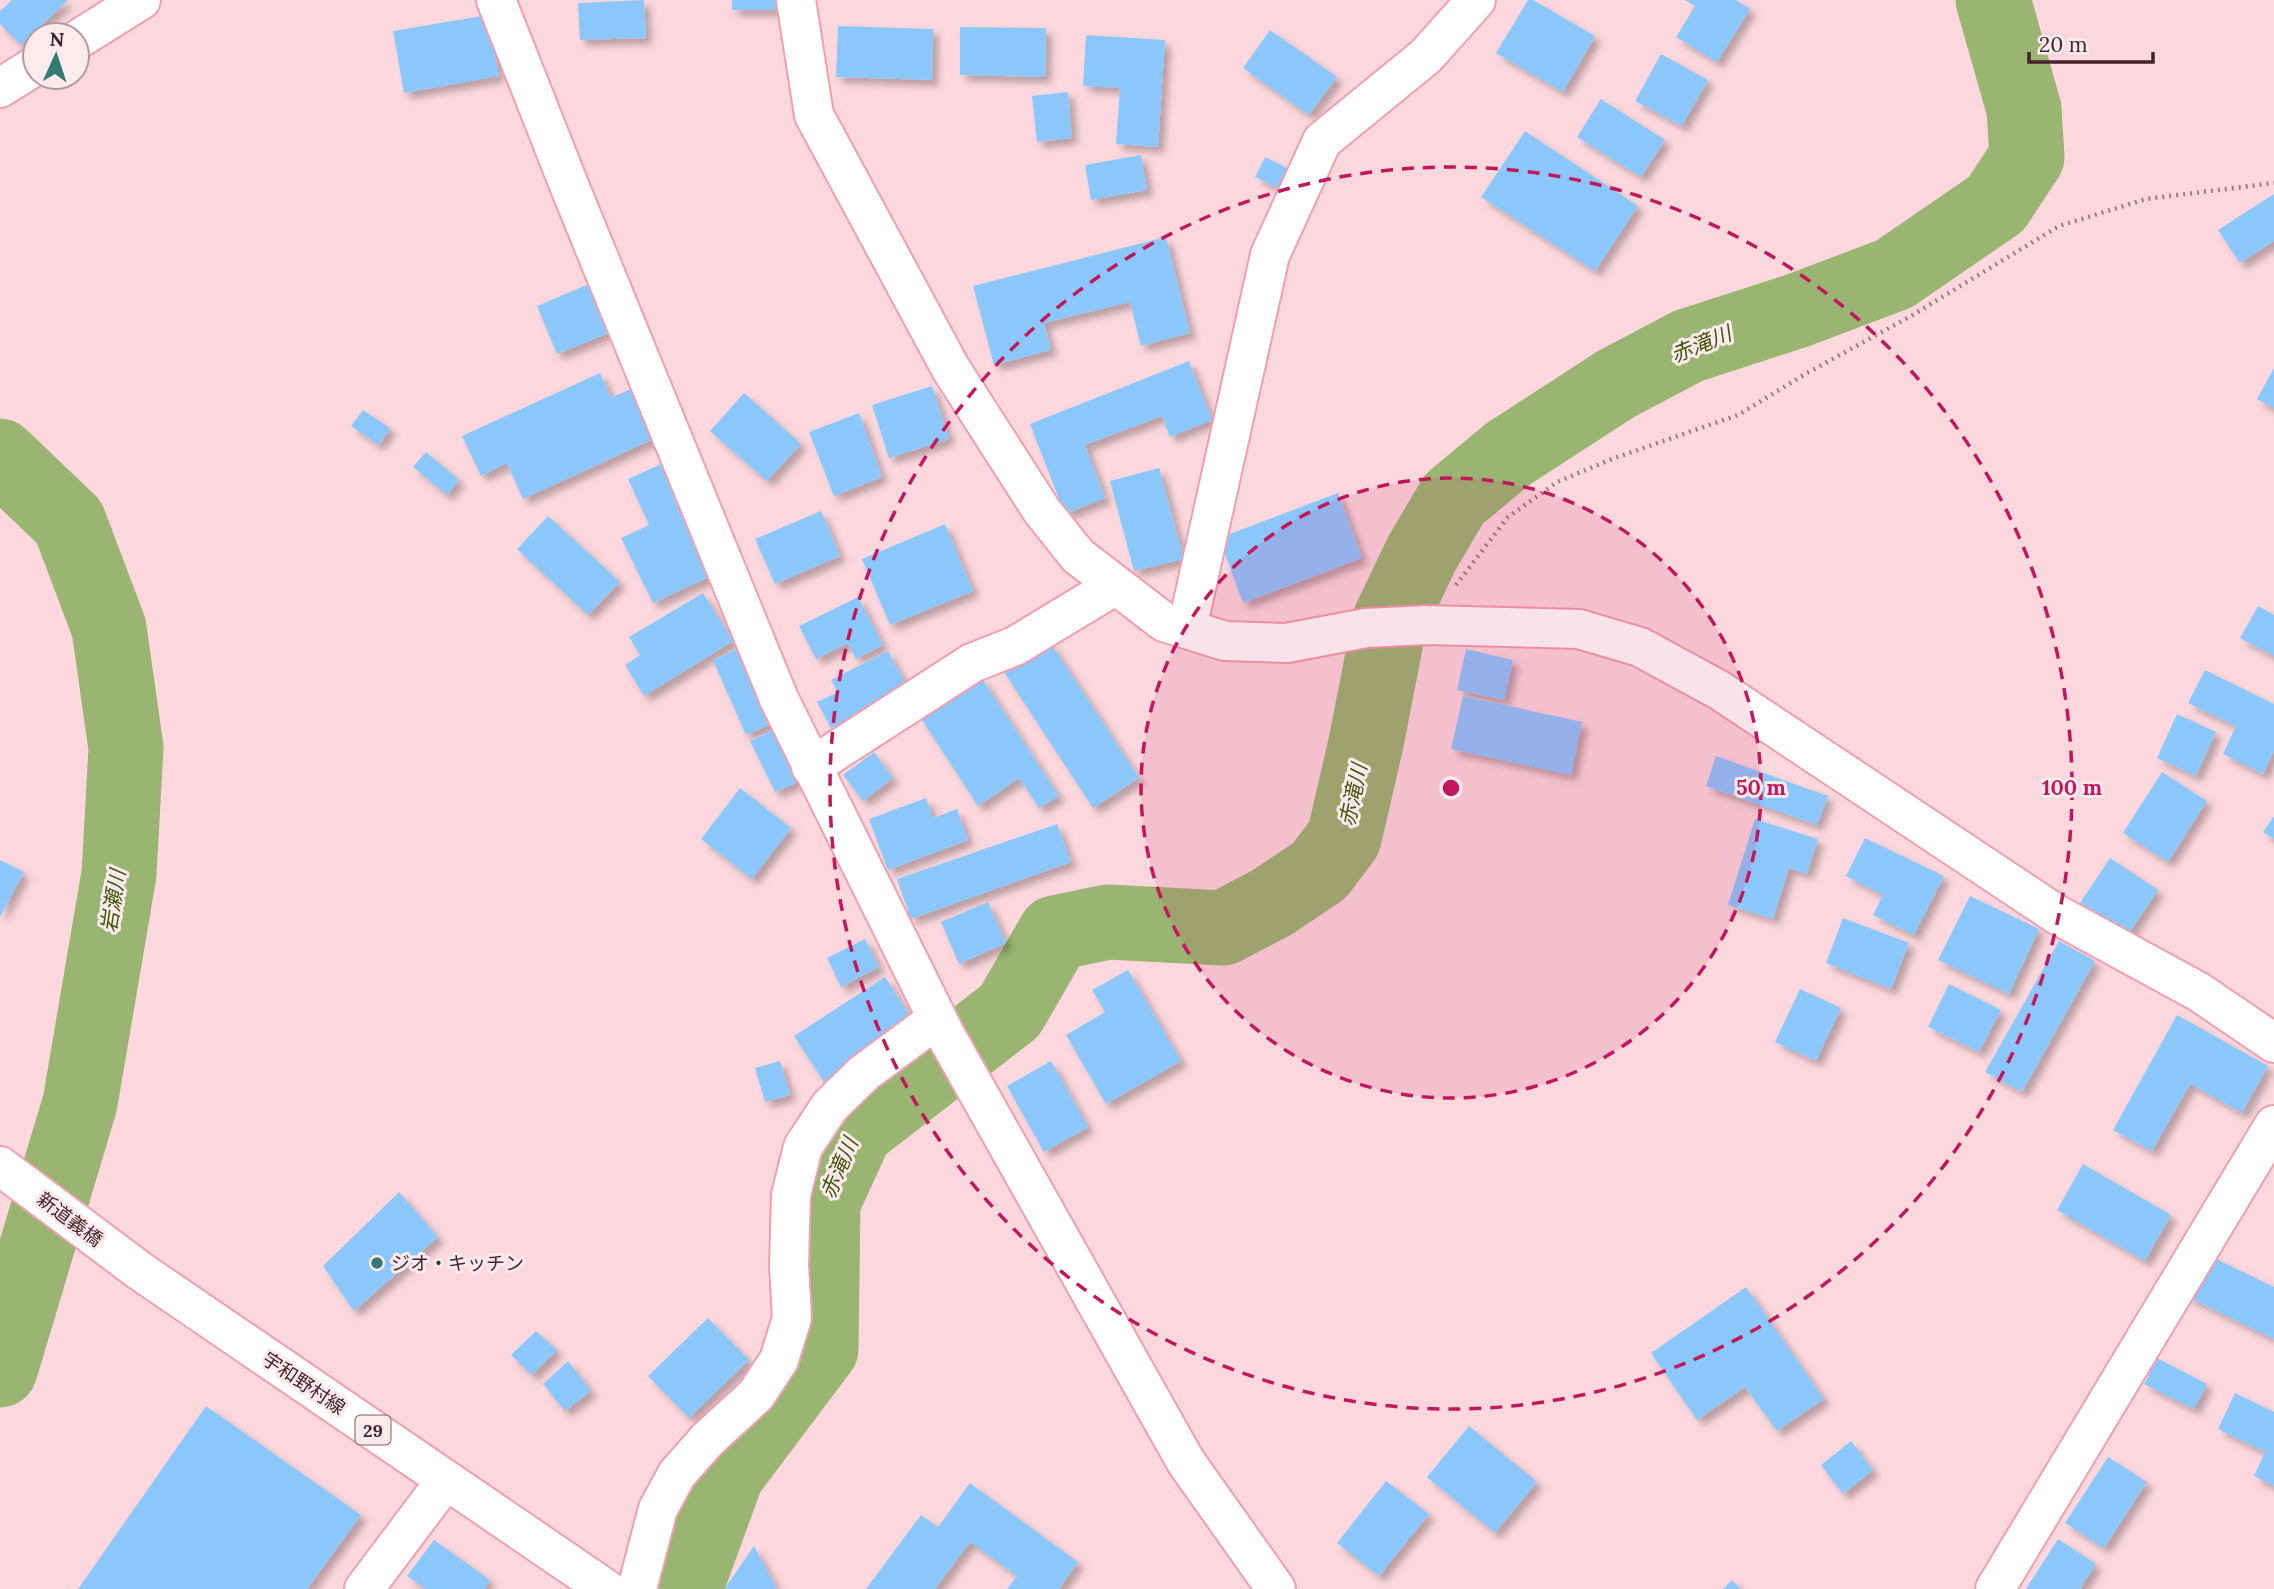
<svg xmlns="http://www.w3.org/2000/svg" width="2274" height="1589" font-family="Lora,'Noto Sans JP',serif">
	<defs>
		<filter id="shadow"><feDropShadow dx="6" dy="6" stdDeviation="3.5" flood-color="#0004"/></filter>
	</defs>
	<rect width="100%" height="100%" fill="#fcd8de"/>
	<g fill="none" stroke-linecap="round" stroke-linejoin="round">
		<!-- river -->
		<path stroke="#99b571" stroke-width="75" d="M 0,456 L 69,522 L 109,628 L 126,748 L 119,874 L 80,1103 L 0,1370
			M 685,1589 L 727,1474 L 821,1349 L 823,1202 L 856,1130 L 1010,1011 L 1055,933 L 1108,922 L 1223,928 L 1271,903 L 1319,871 L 1344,838 L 1366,743 L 1390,620 L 1422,553 L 1454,499 L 1508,454 L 1616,384 L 1688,346 L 1799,310 L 1894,274 L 1996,204 L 2027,157 L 2024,109 L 1993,0"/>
	</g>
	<!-- building -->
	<path fill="#8cc7fc" filter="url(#shadow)" d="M 12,0 L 68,0 L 21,45 L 0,24 L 0,11 Z
		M 644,0 L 646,38 L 580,40 L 578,3 Z
		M 732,0 L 783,0 L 783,10 L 732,10 Z
		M 1528,0 L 1533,0 L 1595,36 L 1563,92 L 1496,53 Z
		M 1685,0 L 1736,0 L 1750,9 L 1717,62 L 1676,37 L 1695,6 Z
		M 488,15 L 499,76 L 404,93 L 393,31 Z
		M 838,26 L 933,29 L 932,80 L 836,77 Z
		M 960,27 L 1046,28 L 1045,77 L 960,75 Z
		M 1270,30 L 1337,77 L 1309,115 L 1243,68 Z
		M 1086,35 L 1165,40 L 1158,147 L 1116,144 L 1120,88 L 1083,86 Z
		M 1661,54 L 1708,80 L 1682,126 L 1635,101 Z
		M 1068,92 L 1072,138 L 1037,142 L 1032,96 Z
		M 1601,99 L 1665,140 L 1641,177 L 1577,137 Z
		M 1525,131 L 1638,206 L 1595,271 L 1481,197 Z
		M 1141,155 L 1147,190 L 1091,200 L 1085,165 Z
		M 1265,157 L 1287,168 L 1278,188 L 1255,177 Z
		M 2274,194 L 2274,241 L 2240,263 L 2218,230 Z
		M 1166,237 L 1190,333 L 1141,346 L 1130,302 L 1044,323 L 1051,350 L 994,365 L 973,286 Z
		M 596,281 L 616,330 L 557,354 L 537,306 Z
		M 1189,361 L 1212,420 L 1170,437 L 1162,416 L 1085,445 L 1105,498 L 1065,514 L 1030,424 Z
		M 2274,368 L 2274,408 L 2257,399 Z
		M 600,373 L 611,398 L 639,385 L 662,435 L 523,499 L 507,463 L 481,476 L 462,436 Z
		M 932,386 L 949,439 L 889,458 L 872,405 Z
		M 744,393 L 801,444 L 767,481 L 710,431 Z
		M 363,410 L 390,428 L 379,445 L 351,426 Z
		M 859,413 L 882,477 L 834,496 L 809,432 Z
		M 426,452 L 459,480 L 447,495 L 413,467 Z
		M 668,461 L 720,572 L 653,603 L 621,538 L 649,525 L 628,479 Z
		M 1159,468 L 1184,559 L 1134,571 L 1110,481 Z
		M 1338,493 L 1362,558 L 1243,603 L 1219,538 Z
		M 821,511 L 840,556 L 775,584 L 755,539 Z
		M 548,516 L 620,582 L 588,615 L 517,549 Z
		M 945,524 L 973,591 L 890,625 L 862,559 Z
		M 703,593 L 733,641 L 644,696 L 625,665 L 640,655 L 629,637 Z
		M 858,597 L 883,645 L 856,659 L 848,643 L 816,659 L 799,626 Z
		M 2258,606 L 2274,615 L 2274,656 L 2240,638 Z
		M 1050,642 L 1139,778 L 1093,808 L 1004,672 Z
		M 746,645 L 778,721 L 746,735 L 713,660 Z
		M 1466,649 L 1513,660 L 1504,700 L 1457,690 Z
		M 888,651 L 908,689 L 831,728 L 817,702 L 838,692 L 831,680 Z
		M 2205,670 L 2274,704 L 2274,751 L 2263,774 L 2223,754 L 2236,726 L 2188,703 Z
		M 981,677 L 1059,796 L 1039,808 L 1019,778 L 978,806 L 920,717 Z
		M 1463,696 L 1582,722 L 1571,775 L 1451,749 Z
		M 2177,714 L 2216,732 L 2196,776 L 2157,758 Z
		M 780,727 L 805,779 L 775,792 L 750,741 Z
		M 874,752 L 893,778 L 863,801 L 843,775 Z
		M 1716,756 L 1828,796 L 1817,825 L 1706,786 Z
		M 2162,772 L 2207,801 L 2168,862 L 2123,833 Z
		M 740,788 L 791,828 L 752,879 L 701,839 Z
		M 926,798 L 933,818 L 957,809 L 968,840 L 888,870 L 869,819 Z
		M 2274,816 L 2274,839 L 2263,832 Z
		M 1755,819 L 1818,839 L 1807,874 L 1789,868 L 1773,919 L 1728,905 Z
		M 1057,824 L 1071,862 L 911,919 L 897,879 Z
		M 1865,838 L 1944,876 L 1914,935 L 1873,915 L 1883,895 L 1846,876 Z
		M 2110,858 L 2158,890 L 2128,935 L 2080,903 Z
		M 0,860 L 24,872 L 0,917 Z
		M 1970,896 L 2039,929 L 2009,994 L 1938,960 Z
		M 988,902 L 1006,943 L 959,964 L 941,922 Z
		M 1843,918 L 1909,943 L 1891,989 L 1826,963 Z
		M 865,939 L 879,967 L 841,987 L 827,958 Z
		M 2059,941 L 2095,961 L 2022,1092 L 1985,1072 Z
		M 1128,970 L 1181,1061 L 1106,1104 L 1066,1035 L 1105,1012 L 1092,990 Z
		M 885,977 L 915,1024 L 824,1082 L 794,1036 Z
		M 1949,984 L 2001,1010 L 1979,1052 L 1928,1027 Z
		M 1800,989 L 1841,1008 L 1816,1061 L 1775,1042 Z
		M 2177,1015 L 2268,1066 L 2242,1113 L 2190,1084 L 2152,1151 L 2113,1130 Z
		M 780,1061 L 790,1095 L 765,1102 L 755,1068 Z
		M 1051,1061 L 1088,1127 L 1044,1152 L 1007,1086 Z
		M 2083,1164 L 2171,1215 L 2145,1261 L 2057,1210 Z
		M 399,1192 L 438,1237 L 354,1311 L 323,1266 Z
		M 2206,1254 L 2274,1287 L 2274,1339 L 2186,1296 Z
		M 1746,1287 L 1824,1399 L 1777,1431 L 1745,1387 L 1697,1420 L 1651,1353 Z
		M 708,1318 L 749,1360 L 689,1418 L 648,1376 Z
		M 536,1331 L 557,1350 L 532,1375 L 511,1355 Z
		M 2157,1358 L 2207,1384 L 2194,1409 L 2144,1384 Z
		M 568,1361 L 591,1391 L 565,1411 L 543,1384 Z
		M 2235,1393 L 2274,1412 L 2274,1486 L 2254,1476 L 2265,1452 L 2218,1429 Z
		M 206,1406 L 361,1515 L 307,1589 L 78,1589 Z
		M 1469,1426 L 1537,1482 L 1495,1533 L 1427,1477 Z
		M 1851,1441 L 1873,1470 L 1843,1494 L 1821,1465 Z
		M 2108,1457 L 2147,1482 L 2104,1548 L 2065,1523 Z
		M 1386,1481 L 1429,1514 L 1379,1576 L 1337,1543 Z
		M 970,1483 L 1078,1562 L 1059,1589 L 1007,1589 L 1017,1576 L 970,1542 L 935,1589 L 866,1589 L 921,1515 L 938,1527 Z
		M 2058,1539 L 2096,1564 L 2080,1589 L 2026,1589 Z
		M 434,1540 L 490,1580 L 484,1589 L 426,1589 L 407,1576 Z
		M 754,1546 L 777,1589 L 726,1589 L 725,1588 Z
		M 1732,1580 L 1741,1589 L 1723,1589 Z"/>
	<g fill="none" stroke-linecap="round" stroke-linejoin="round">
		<defs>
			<path id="minor" d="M 496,0 L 571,190 L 779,699 L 945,1034 L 1186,1462 L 1276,1589
				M 796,0 L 814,115 L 951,369 L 1042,511 L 1078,556 L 1164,622 L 1225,641 L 1287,643 L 1366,628 L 1426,625 L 1579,629 L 1640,647 L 1719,690 L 2056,914 L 2199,992 L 2274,1043
				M 77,40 L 141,0
				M 0,88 L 35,66
				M 1187,629 L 1270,255 L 1322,141 L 1426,56 L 1476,0
				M 811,767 L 972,663 L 1015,646 L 1116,585
				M 364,1589 L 446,1480
				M 637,1589 L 658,1509 L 677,1474 L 707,1440 L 756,1395 L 779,1360 L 792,1318 L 789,1265 L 791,1195 L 803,1147 L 830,1106 L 864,1073 L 937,1019
				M 1995,1589 L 2274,1125"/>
			<path id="major" d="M 0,1166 L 140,1271 L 606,1589"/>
		</defs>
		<!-- minor casing -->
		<use href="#minor" stroke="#f29eaf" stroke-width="42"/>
		<!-- major casing -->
		<use href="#major" stroke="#f29eaf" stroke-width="42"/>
		<!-- path -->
		<path stroke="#9f7c83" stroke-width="4.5" stroke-dasharray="2 5" stroke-linecap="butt" d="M 1456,585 L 1507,518 L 1557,482 L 1612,459 L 1738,415 L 1807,373 L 1911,316 L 2059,226 L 2146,199 L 2274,183"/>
		<!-- minor -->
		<use href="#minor" stroke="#fff" stroke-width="38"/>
		<!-- major -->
		<use href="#major" stroke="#fff" stroke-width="38"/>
	</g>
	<!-- distance rings -->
	<circle cx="1451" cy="788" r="310" fill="#c2185b" fill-opacity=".12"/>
	<g fill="none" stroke="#c2185b" stroke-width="3.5" stroke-dasharray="12 9">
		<circle cx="1451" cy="788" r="310"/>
		<circle cx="1451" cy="788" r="621"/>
	</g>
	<!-- markers -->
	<circle fill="#327a73" stroke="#fdeaed" stroke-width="2.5" cx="377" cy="1263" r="7"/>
	<g text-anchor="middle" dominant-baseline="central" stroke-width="6" stroke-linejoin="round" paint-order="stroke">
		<!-- shield labels -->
		<rect fill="#fdeaed" stroke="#7c5f64" stroke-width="2" x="355.5" y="1415.5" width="35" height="29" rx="5"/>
		<g font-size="18" font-weight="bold" fill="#44232a">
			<text x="373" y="1430">29</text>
		</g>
		<!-- street labels -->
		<g font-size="19" fill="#44232a" stroke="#fdeaed">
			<text transform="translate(70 1219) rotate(37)">新道義橋</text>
			<text transform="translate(304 1383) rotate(34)">宇和野村線</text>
		</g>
		<!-- poi labels -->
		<g font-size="19" fill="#44232a" stroke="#fdeaed" text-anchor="start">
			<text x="391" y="1263">ジオ・キッチン</text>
		</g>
		<!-- water labels -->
		<g font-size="21" font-style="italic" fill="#3d5609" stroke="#fdeaed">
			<text transform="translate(1701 344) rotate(-22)">赤滝川</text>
			<text transform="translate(1353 795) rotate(-78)">赤滝川</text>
			<text transform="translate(113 901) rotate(-81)">岩瀬川</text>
			<text transform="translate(839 1168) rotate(-67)">赤滝川</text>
		</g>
	</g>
	<circle cx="1451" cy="788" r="10" fill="#c2185b" stroke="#fdeaed" stroke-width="3.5"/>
	<g font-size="21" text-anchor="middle" font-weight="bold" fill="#c2185b" stroke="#fdeaed" stroke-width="6" stroke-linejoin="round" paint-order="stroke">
		<text x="1761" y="795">50 m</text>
		<text x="2072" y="795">100 m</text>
	</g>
	<!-- north arrow -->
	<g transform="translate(56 56) rotate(3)"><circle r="33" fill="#fdeaed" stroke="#b39a9f" stroke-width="2"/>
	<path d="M0-5L12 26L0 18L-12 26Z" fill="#327a73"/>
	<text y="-10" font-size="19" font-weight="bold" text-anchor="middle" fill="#44232a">N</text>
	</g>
	<!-- scale -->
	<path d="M2029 52v10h124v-10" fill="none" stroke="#44232a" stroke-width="3.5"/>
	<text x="2039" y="52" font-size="21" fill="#44232a" stroke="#fdeaed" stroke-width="5" paint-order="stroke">20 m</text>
</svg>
